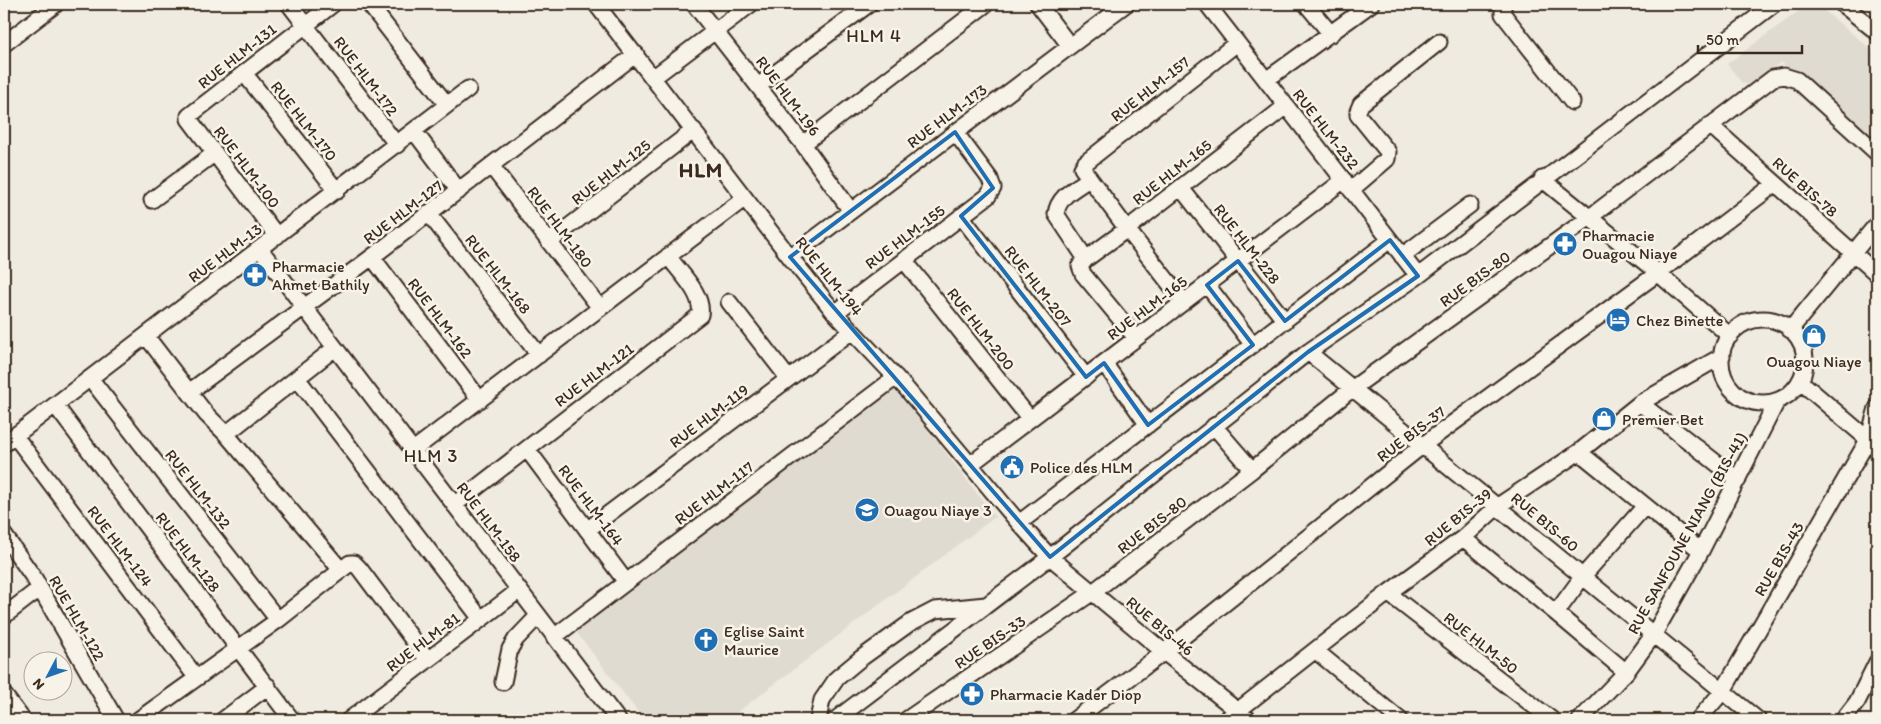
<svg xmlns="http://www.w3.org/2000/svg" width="1881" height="724" font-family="Itim,sans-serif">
	<rect width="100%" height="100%" fill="#efebe0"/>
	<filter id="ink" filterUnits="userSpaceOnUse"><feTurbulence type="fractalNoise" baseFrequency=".02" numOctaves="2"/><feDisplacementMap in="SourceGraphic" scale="10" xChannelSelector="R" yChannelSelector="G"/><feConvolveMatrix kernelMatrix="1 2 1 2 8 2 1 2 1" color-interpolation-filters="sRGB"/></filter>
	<g filter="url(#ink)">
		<!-- built -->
		<path fill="#e0dbd0" d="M 1816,4 L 1877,54 L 1877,146 L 1781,62 L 1752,86 L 1742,83 L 1727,64 L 1804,7 Z
			M 894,385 L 995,517 L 727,720 L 644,720 L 574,629 Z"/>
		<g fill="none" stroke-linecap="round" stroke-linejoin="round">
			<defs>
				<path id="minor" d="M 289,4 L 397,145
					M 369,4 L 447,105
					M 596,4 L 790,257 L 835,313 L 905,387 L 1019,523 L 1050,557 L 1164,652 L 1249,720
					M 694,4 L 803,144 L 851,211
					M 1038,4 L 1070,46
					M 1207,4 L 1418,276
					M 1306,4 L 1331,34
					M 1503,4 L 1503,14 L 1572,102
					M 1842,4 L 1877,32
					M 4,44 L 56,4
					M 244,73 L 337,191
					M 654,77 L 751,4
					M 1266,80 L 1371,4
					M 758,86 L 869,4
					M 1710,125 L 1877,274
					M 414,131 L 459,191
					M 803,144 L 986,4
					M 492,167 L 600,308
					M 1542,179 L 1658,273 L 1730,336
					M 1181,188 L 1285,321
					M 1351,190 L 1387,159 L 1388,152 L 1358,115 L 1358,111 L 1361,104 L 1439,42
					M 152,200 L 215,153
					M 429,214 L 539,355
					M 961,216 L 1086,377
					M 277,236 L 189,119 L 189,116 L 333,4
					M 549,242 L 694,130
					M 260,249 L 618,720
					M 1402,256 L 1470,205
					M 372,257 L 480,400
					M 790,257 L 1126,4
					M 1086,259 L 1056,214 C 1058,196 1075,189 1089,179
					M 904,260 L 1030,419
					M 1207,285 L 1253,345
					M 729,302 L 788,378
					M 1184,302 L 1127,229 L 1082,168 L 1085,163 L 1237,43
					M 835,313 L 988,196 L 993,188 L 990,179 L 955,132
					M1721 361a42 42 0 1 1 84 0a42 42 0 1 1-84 0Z
					M 1790,330 L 1877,224
					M 146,336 L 206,414 L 226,434 L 341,570
					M 1136,338 L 1083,274 L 1080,266 L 1086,259 L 1127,229 L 1286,106
					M 1308,352 L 1758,720
					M 1104,363 L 1148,425
					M 90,378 L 278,620
					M 297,378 L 481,619
					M 1801,382 L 1877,447
					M 189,392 L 372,257 L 636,54
					M 1640,403 L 1738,480
					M 55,405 L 292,720
					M 1214,426 L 1252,470
					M 226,434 L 335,348
					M 15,436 L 196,677
					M 4,444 L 468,89
					M 527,449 L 626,582
					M 412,451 L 745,198
					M 1579,452 L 1701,551
					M 971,464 L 1344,180
					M 454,505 L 700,315 C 704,294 680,273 668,256
					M 1019,523 L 1390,240
					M 587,530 L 852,331
					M 4,535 L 34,578 L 116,720
					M 1463,538 L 1556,613 L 1626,672
					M 1388,593 L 1552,720
					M 1556,613 L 1583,576 L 1645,506
					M 4,616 L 39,589
					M 554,637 L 896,377
					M 1316,651 L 1400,720
					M 503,682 L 510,649 L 516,639 L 538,616
					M 4,695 L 23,720
					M 138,720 L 278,620 L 350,563 L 354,563 L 359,568 L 428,660
					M 223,720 L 268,686
					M 349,720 L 518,591
					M 818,720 L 822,700 L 837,678 L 860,659 L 910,623 L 935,610 L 986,605
					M 835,720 L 1050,557 L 1308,352 L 1418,276 L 1774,4
					M 906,720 L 1093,592 L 1252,470 L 1353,388 L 1590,217 L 1773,78 L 1784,76 L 1797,80 L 1877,153
					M 1074,720 L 1164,652 L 1423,445 L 1658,273 L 1775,184
					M 1226,720 L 1388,593 L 1463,538 L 1498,506 L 1579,452 L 1640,403 L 1722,356
					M 1580,720 L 1626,672 L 1654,634 L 1701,551 L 1777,401
					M 1698,720 L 1723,691 L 1868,440 L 1877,408
					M 1843,720 L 1857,702 L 1877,662"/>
			</defs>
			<!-- minor casing -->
			<use href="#minor" stroke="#3b2a1e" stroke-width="19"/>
			<!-- minor -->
			<use href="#minor" stroke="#f7f3e8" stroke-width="15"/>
		</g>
	</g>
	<!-- marked area -->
	<path fill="none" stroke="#1f6fb2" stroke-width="4" stroke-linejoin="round" d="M 955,132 L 993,188 L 961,216 L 1086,377 L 1104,363 L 1148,425 L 1253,345 L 1207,285 L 1238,261 L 1285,321 L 1390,240 L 1418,276 L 1308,352 L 1050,557 L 790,257 Z"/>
	<!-- icons -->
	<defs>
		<symbol id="pharmacy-disc" viewBox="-11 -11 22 22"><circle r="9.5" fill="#1f6fb2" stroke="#f7f3e8"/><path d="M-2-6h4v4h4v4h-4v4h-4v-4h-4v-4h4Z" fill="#fff"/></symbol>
		<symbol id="hotel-disc" viewBox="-11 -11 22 22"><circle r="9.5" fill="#1f6fb2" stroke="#f7f3e8"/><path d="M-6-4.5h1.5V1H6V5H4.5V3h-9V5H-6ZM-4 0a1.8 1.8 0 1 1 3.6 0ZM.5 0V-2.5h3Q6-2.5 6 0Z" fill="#fff"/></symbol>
		<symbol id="shop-disc" viewBox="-11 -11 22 22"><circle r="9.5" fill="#1f6fb2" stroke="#f7f3e8"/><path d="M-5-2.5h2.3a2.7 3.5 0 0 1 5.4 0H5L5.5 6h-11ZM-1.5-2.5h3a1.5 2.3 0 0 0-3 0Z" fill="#fff"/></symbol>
		<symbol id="civic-disc" viewBox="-11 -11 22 22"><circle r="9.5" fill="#1f6fb2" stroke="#f7f3e8"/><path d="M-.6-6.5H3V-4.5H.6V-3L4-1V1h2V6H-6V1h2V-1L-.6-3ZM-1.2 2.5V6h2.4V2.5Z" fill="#fff"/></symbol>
		<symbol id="school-disc" viewBox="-11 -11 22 22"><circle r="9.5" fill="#1f6fb2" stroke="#f7f3e8"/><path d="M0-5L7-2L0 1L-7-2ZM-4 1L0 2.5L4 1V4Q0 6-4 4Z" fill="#fff"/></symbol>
		<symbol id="church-disc" viewBox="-11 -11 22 22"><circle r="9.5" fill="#1f6fb2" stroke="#f7f3e8"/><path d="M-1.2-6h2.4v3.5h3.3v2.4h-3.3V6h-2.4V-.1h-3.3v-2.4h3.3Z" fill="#fff"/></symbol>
	</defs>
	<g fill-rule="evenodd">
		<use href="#pharmacy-disc" x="1551" y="230" width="28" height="28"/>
		<use href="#pharmacy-disc" x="241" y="261" width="28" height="28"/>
		<use href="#hotel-disc" x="1604" y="306" width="28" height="28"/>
		<use href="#shop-disc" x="1800" y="322" width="28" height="28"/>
		<use href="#shop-disc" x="1590" y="405" width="28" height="28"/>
		<use href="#civic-disc" x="998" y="453" width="28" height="28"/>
		<use href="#school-disc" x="853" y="496" width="28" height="28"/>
		<use href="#church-disc" x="692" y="626" width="28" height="28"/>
		<use href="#pharmacy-disc" x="958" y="680" width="28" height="28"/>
	</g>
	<g text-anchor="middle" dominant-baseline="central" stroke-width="5" stroke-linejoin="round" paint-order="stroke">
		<!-- street labels -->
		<g font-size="16" fill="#3b2a1e" stroke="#f7f3e8">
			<text transform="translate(237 56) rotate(-38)">RUE HLM-131</text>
			<text transform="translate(366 76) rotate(53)">RUE HLM-172</text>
			<text transform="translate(1150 89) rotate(-38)">RUE HLM-157</text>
			<text transform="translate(788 96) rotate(53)">RUE HLM-196</text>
			<text transform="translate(947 116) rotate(-37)">RUE HLM-173</text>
			<text transform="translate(304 121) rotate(52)">RUE HLM-170</text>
			<text transform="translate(1326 129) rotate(52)">RUE HLM-232</text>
			<text transform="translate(247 167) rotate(53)">RUE HLM-100</text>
			<text transform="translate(611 172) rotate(-38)">RUE HLM-125</text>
			<text transform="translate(1172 172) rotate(-38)">RUE HLM-165</text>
			<text transform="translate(1805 187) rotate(42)">RUE BIS-78</text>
			<text transform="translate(403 212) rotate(-37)">RUE HLM-127</text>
			<text transform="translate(560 227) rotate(53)">RUE HLM-180</text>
			<text transform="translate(905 237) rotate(-37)">RUE HLM-155</text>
			<text transform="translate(1247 244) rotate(52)">RUE HLM-228</text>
			<text transform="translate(225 253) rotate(-37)">RUE HLM-13</text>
			<text transform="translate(498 274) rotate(52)">RUE HLM-168</text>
			<text transform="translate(829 276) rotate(51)">RUE HLM-194</text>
			<text transform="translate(1475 279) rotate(-36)">RUE BIS-80</text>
			<text transform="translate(1038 286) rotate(52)">RUE HLM-207</text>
			<text transform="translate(1147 308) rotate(-37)">RUE HLM-165</text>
			<text transform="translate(440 318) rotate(53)">RUE HLM-162</text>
			<text transform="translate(981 329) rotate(52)">RUE HLM-200</text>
			<text transform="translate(594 375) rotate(-37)">RUE HLM-121</text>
			<text transform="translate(709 416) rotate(-37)">RUE HLM-119</text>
			<text transform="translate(1411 434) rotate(-37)">RUE BIS-37</text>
			<text transform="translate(198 489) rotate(52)">RUE HLM-132</text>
			<text transform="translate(714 493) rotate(-37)">RUE HLM-117</text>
			<text transform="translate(591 505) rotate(53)">RUE HLM-164</text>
			<text transform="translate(1458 517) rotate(-39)">RUE BIS-39</text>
			<text transform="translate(489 522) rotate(53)">RUE HLM-158</text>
			<text transform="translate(1545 522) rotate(40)">RUE BIS-60</text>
			<text transform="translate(1152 525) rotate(-38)">RUE BIS-80</text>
			<text transform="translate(1687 533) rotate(-61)">RUE SANFOUNE NIANG (BIS-41)</text>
			<text transform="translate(120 546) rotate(53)">RUE HLM-124</text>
			<text transform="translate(188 552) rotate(53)">RUE HLM-128</text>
			<text transform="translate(1779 559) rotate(-60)">RUE BIS-43</text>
			<text transform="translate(77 618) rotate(60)">RUE HLM-122</text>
			<text transform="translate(1160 626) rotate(40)">RUE BIS-46</text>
			<text transform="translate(423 642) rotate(-37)">RUE HLM-81</text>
			<text transform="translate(990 642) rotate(-34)">RUE BIS-33</text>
			<text transform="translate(1481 643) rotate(38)">RUE HLM-50</text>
		</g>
		<!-- poi labels -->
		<g font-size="16" fill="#3b2a1e" stroke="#f7f3e8" text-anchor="start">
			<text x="1582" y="235">Pharmacie<tspan x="1582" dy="18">Ouagou Niaye</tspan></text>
			<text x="272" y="266">Pharmacie<tspan x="272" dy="18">Ahmet Bathily</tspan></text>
			<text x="1636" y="320">Chez Binette</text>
			<text x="1814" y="361" text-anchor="middle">Ouagou Niaye</text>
			<text x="1622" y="419">Premier Bet</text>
			<text x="1030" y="467">Police des HLM</text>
			<text x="884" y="510">Ouagou Niaye 3</text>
			<text x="724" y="631">Eglise Saint<tspan x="724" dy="18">Maurice</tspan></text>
			<text x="990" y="694">Pharmacie Kader Diop</text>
		</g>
		<!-- neighbourhood labels -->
		<g font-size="18" letter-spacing="1" fill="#3b2a1e" stroke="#f7f3e8">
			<text x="874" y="36">HLM 4</text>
			<text x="431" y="456">HLM 3</text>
		</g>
		<!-- district labels -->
		<g font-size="21" font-weight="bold" letter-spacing="1" fill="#3b2a1e" stroke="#f7f3e8">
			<text x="701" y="169">HLM</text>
		</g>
	</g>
	<!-- margin -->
	<rect width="1881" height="724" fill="none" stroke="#f7f3e8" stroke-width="20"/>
	<rect x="10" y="10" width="1861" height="704" fill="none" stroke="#3b2a1e" stroke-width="2" filter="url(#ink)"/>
	<!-- north arrow -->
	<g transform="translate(48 676) rotate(229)"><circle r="24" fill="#f7f3e8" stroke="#aca397"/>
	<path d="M0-4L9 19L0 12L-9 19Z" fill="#1f6fb2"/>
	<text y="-8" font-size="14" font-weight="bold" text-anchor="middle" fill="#3b2a1e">N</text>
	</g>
	<!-- scale -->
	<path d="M1698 45v8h104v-8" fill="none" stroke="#3b2a1e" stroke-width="2.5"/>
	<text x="1706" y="45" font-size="15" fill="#3b2a1e" stroke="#f7f3e8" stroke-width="4" paint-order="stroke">50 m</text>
</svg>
